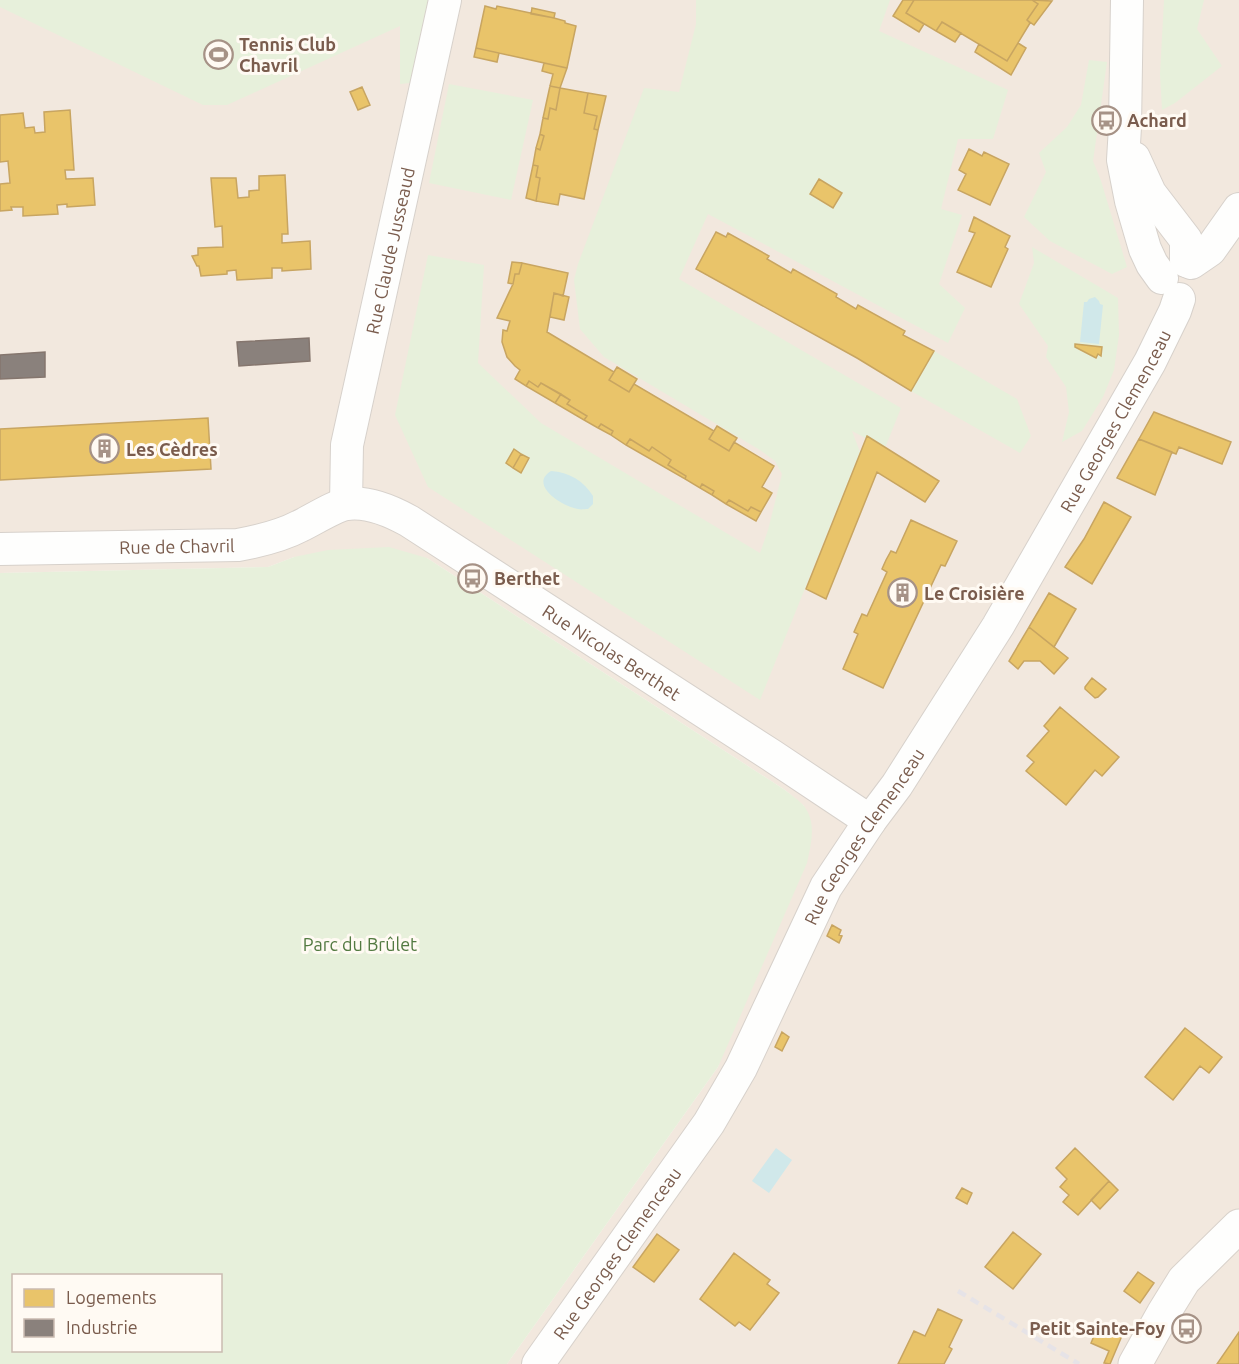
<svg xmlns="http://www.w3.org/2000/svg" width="1239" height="1364" font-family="Ubuntu,sans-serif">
	<rect width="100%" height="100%" fill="#f9f5f0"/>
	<!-- residential -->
	<path fill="#f2e8de" d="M 0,0 L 1239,0 L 1239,1364 L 507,1364 L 718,1067 L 804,806 L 785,790 L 427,558 L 294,557 L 268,567 L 0,573 Z"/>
	<!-- green -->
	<path fill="#e7f0db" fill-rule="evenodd" d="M 0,0 L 434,0 L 419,82 L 400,84 L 400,26 L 227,105 L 203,105 L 0,7 Z
		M 696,0 L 890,0 L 879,31 L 1008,90 L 993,139 L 958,139 L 941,209 L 962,215 L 939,284 L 965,308 L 948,343 L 708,214 L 679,279 L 901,408 L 885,448 L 852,431 L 860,452 L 760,700 L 428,487 L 395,415 L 428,255 L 484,265 L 478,363 L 541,423 L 760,553 L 768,530 L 782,474 L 775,461 L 760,450 L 604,357 L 580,329 L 574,280 L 578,264 L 644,88 L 679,92 L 696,24 Z
		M 1164,0 L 1204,0 L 1197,29 L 1222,66 L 1175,103 L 1162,110 L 1160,74 Z
		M 1089,60 L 1107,62 L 1093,161 L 1101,181 L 1127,267 L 1112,274 L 1050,241 L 1024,217 L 1046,172 L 1039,153 L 1067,127 L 1081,105 Z
		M 449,84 L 533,100 L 511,200 L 429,183 Z
		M 1032,247 L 1118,298 L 1119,335 L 1114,370 L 1103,397 L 1082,431 L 1062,442 L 1069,412 L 1066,387 L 1046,357 L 1048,346 L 1019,304 L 1034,263 Z
		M 934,351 L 1017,399 L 1031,436 L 1020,453 L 911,391 Z
		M 389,547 L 427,558 L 785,790 C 791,795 799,800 804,806 C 817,823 811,844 807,863 L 718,1067 L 507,1364 L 0,1364 L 0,573 L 268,567 L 294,557 L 328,550 ZM 14,1276 L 220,1276 L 220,1350 L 14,1350 Z"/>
	<!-- water -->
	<path fill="#d0e8ea" d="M 1095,297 L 1099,301 L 1100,304 L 1103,305 L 1099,344 L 1080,342 L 1084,302 L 1087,302 L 1089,299 Z
		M 551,471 C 569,472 584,481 593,496 L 593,504 L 588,509 C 584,509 582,510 578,509 C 563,507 528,485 551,471 Z
		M 776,1148 L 792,1160 L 769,1193 L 752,1181 Z"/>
	<!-- homes -->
	<path fill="#e9c46a" stroke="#c8a561" stroke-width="1.5" d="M 903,0 L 914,0 L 906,13 L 924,24 L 919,32 L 893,16 Z
		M 914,0 L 1032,0 L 1038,4 L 1027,20 L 1030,23 L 1007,61 L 942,22 L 936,31 L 906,13 Z
		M 1032,0 L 1052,1 L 1034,25 L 1027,20 L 1038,4 Z
		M 485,6 L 496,9 L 497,6 L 554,18 L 565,21 L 565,23 L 576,26 L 567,68 L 476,48 Z
		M 532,8 L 555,13 L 554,18 L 531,14 Z
		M 942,22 L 961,33 L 955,42 L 936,31 Z
		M 1018,43 L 1026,48 L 1011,75 L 975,52 L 979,44 L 1007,61 Z
		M 476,48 L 499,53 L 497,62 L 474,57 Z
		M 544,63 L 567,68 L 560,88 L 550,86 L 553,74 L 542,71 Z
		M 550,86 L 560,88 L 556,110 L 550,108 L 548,119 L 543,118 Z
		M 362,87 L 370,105 L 358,110 L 350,92 Z
		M 560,88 L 588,93 L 584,113 L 597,116 L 594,129 L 598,130 L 584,199 L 560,194 L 558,205 L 536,201 L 540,178 L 536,177 L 538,166 L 533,165 L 536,148 L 540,150 L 544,136 L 540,134 L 543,118 L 548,119 L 550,108 L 556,110 Z
		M 588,93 L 606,96 L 598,130 L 594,129 L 597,116 L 584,113 Z
		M 70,110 L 74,170 L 65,170 L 66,179 L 93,178 L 95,205 L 67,207 L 67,204 L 57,205 L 58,214 L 23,216 L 23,207 L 11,207 L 12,210 L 0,211 L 0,184 L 10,183 L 8,161 L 0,162 L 0,115 L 23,113 L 25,128 L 34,127 L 35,133 L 45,132 L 44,112 Z
		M 540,134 L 544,136 L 540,150 L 536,148 Z
		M 969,149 L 982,156 L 984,152 L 1009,164 L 990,205 L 958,190 L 966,174 L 959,170 Z
		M 533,165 L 538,166 L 536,177 L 540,178 L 536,201 L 526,198 Z
		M 285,175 L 288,234 L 282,234 L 282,243 L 310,241 L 311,269 L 282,271 L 282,268 L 272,268 L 272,278 L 237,280 L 236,270 L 227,271 L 227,274 L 201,276 L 199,266 L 197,266 L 192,256 L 198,255 L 198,248 L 223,247 L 222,226 L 215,227 L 211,178 L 236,178 L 238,198 L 249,197 L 249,191 L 259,190 L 259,176 Z
		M 819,179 L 842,193 L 833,208 L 810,194 Z
		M 974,217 L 1010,236 L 1005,247 L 1008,249 L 991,287 L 957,272 L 975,233 L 969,231 Z
		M 716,232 L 726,237 L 728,233 L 769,256 L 767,259 L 791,273 L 793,269 L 837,294 L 836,297 L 856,309 L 858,305 L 905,331 L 903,335 L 934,351 L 911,391 L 857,358 L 696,269 Z
		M 512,262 L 522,263 L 519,274 L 515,274 L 513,284 L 508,283 Z
		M 522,263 L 568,273 L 563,296 L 554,293 L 547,332 L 614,372 L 609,380 L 629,392 L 634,384 L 714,431 L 709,439 L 729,451 L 734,442 L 774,466 L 762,487 L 772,493 L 761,512 L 751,507 L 748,511 L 729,500 L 726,504 L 712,495 L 714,491 L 702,484 L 700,488 L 685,479 L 686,476 L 668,465 L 671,460 L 652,447 L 649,451 L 630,439 L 626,445 L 611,435 L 613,431 L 601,424 L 598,428 L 584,420 L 587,416 L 567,404 L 570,400 L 541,383 L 538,387 L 529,381 L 526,386 L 515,379 L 520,370 L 515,366 L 507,357 L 502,342 L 503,330 L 507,331 L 510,321 L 497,318 L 513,284 L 515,274 L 519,274 Z
		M 554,293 L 569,297 L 564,320 L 550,317 Z
		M 1075,344 L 1102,347 L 1101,356 L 1098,354 L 1096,358 L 1075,347 Z
		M 617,367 L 637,379 L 629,392 L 609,380 Z
		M 529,381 L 538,387 L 541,383 L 561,394 L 555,403 L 526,386 Z
		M 561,394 L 570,400 L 567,404 L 587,416 L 584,420 L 555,403 Z
		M 1154,412 L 1231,442 L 1222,464 L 1179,447 L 1176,454 L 1139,439 Z
		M 208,418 L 211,469 L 0,480 L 0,429 Z
		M 601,424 L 613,431 L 611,435 L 598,428 Z
		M 717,426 L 737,438 L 729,451 L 709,439 Z
		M 867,436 L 939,481 L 925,502 L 877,472 L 826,599 L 806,589 Z
		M 630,439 L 649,451 L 652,447 L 671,460 L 668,465 L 686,476 L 685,479 L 626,445 Z
		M 1139,439 L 1172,452 L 1155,495 L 1117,478 Z
		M 514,449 L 521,454 L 513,468 L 506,463 Z
		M 521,454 L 529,458 L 521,473 L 513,468 Z
		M 702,484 L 714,491 L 712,495 L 700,488 Z
		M 729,500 L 748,511 L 751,507 L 761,512 L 756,521 L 726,504 Z
		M 1104,502 L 1131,517 L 1092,584 L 1065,567 L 1084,539 Z
		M 911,520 L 957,541 L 945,566 L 941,565 L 883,688 L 843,669 L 858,634 L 854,632 L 862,614 L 867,616 L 887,572 L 882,569 L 886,560 L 891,551 L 896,553 Z
		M 1049,593 L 1076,609 L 1054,647 L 1029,627 Z
		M 1029,627 L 1068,658 L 1054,674 L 1040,661 L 1024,661 L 1018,669 L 1009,661 Z
		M 1092,678 L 1106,689 L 1098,697 L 1095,698 L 1085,689 L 1085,687 Z
		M 1060,707 L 1119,757 L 1102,776 L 1095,770 L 1066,805 L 1026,771 L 1034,762 L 1027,756 L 1049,731 L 1044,726 Z
		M 832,925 L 841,930 L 839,935 L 842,936 L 839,943 L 827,936 Z
		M 1185,1028 L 1222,1057 L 1209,1073 L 1200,1066 L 1173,1100 L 1145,1077 Z
		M 782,1032 L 789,1037 L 782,1051 L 775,1047 Z
		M 1075,1148 L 1109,1181 L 1078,1215 L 1063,1202 L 1069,1195 L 1060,1187 L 1067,1179 L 1056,1168 Z
		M 1109,1181 L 1118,1190 L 1100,1209 L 1091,1200 Z
		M 962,1188 L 972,1193 L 967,1204 L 956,1198 Z
		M 1013,1232 L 1041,1254 L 1013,1289 L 985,1267 Z
		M 657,1234 L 679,1250 L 654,1282 L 633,1267 Z
		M 734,1253 L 770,1280 L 767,1284 L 779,1293 L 750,1330 L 739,1322 L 735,1326 L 700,1299 Z
		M 1138,1272 L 1154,1283 L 1140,1303 L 1124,1291 Z
		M 938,1309 L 962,1320 L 949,1347 L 952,1349 L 944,1364 L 898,1364 L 914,1331 L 925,1336 Z
		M 1100,1322 L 1124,1331 L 1110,1364 L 1104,1363 L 1109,1351 L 1091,1343 Z
		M 1239,1332 L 1239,1364 L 1217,1364 Z"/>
	<!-- industry -->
	<path fill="#8a817c" stroke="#85766e" stroke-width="1.5" d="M 309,338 L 310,361 L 239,366 L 237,342 Z
		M 45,352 L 45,377 L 0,379 L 0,355 Z"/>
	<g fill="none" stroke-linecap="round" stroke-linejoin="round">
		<defs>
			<g id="street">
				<path d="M 1127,0 L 1125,127 L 1123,160 L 1131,201 L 1145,249 L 1152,264 L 1162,278"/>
				<path d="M 1134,158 L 1150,193 L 1186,240 L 1186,261"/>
				<path d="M 1191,263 L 1210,250 L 1239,209"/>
				<path id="s1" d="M 346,504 L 347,445 L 445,0"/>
				<path id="s2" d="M 0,549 L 238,545 C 260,541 281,536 300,526 C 311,521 336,505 347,504 C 368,501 391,511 409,521 L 771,755 L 870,821"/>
				<path id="s3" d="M 538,1364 L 709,1123 L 741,1068 L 826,887 L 870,821 L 897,785 L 998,626 L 1150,362 L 1175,311 L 1179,299"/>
			</g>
			<path id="secondary" d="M 1135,1364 L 1163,1314 L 1184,1280 L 1239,1226"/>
		</defs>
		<!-- street casing -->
		<use href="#street" stroke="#d7d1cb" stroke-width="34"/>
		<!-- secondary casing -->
		<use href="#secondary" stroke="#d9d2cb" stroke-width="35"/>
		<!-- street -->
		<use href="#street" stroke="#fefefd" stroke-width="32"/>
		<!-- secondary -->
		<use href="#secondary" stroke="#fefefd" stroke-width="33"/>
		<!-- rail -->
		<path stroke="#e6e3e7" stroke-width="4.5" stroke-dasharray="9 6" stroke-linecap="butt" d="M 958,1291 L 1079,1364"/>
	</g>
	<!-- icons -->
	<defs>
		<symbol id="stadium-ring" viewBox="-11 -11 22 22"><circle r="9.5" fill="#fffaf3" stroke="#a69286" stroke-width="1.5"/><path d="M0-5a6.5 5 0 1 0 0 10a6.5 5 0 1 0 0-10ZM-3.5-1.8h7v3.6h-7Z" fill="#a69286"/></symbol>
		<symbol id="bus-ring" viewBox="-11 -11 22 22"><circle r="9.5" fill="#fffaf3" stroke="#a69286" stroke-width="1.5"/><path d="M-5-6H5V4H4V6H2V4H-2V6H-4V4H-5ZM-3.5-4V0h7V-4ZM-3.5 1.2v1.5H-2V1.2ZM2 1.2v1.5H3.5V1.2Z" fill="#a69286"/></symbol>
		<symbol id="building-ring" viewBox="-11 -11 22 22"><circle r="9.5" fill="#fffaf3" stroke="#a69286" stroke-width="1.5"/><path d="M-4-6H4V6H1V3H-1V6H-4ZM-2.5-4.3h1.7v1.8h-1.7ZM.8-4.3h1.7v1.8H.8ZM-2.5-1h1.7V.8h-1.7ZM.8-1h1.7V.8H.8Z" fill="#a69286"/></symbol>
	</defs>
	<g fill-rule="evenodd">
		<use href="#stadium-ring" x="202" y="38" width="33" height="33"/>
		<use href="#bus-ring" x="1090" y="104" width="33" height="33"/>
		<use href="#building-ring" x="88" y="432" width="33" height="33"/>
		<use href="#bus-ring" x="456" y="562" width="33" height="33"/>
		<use href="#building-ring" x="886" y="576" width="33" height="33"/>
		<use href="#bus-ring" x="1170" y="1312" width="33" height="33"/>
	</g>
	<g text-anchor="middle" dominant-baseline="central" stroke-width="6" stroke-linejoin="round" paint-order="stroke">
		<!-- poi labels -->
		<g font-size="18" font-weight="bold" fill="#7a5c4d" stroke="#fffaf3" text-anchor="start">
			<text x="239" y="44">Tennis Club<tspan x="239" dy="21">Chavril</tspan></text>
			<text x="1127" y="120">Achard</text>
			<text x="126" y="449">Les Cèdres</text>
			<text x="494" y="578">Berthet</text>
			<text x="924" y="593">Le Croisière</text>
			<text x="1165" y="1328" text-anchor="end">Petit Sainte-Foy</text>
		</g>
		<!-- street labels -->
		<g font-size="18" fill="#7a5c4d" stroke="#fffaf3">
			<text stroke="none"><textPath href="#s1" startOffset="258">Rue Claude Jusseaud</textPath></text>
			<text stroke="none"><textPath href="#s3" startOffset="1108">Rue Georges Clemenceau</textPath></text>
			<text stroke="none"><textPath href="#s2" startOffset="177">Rue de Chavril</textPath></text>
			<text stroke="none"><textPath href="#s2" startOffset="662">Rue Nicolas Berthet</textPath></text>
			<text stroke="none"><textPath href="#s3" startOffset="622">Rue Georges Clemenceau</textPath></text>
			<text stroke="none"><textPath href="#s3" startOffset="136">Rue Georges Clemenceau</textPath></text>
		</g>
		<!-- park labels -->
		<g font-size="18" fill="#537a41" stroke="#fffaf3">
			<text x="360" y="944">Parc du Brûlet</text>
		</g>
	</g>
	<!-- legend -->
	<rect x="12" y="1274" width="210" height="78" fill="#fffaf3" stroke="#cabbb1" stroke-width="1.5"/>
	<rect x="24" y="1289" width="30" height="18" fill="#e9c46a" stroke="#cabbb1" stroke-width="1.5"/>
	<text x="66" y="1304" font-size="18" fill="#7a5c4d">Logements</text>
	<rect x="24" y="1319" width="30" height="18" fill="#8a817c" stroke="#cabbb1" stroke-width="1.5"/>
	<text x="66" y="1334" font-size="18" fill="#7a5c4d">Industrie</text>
</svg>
